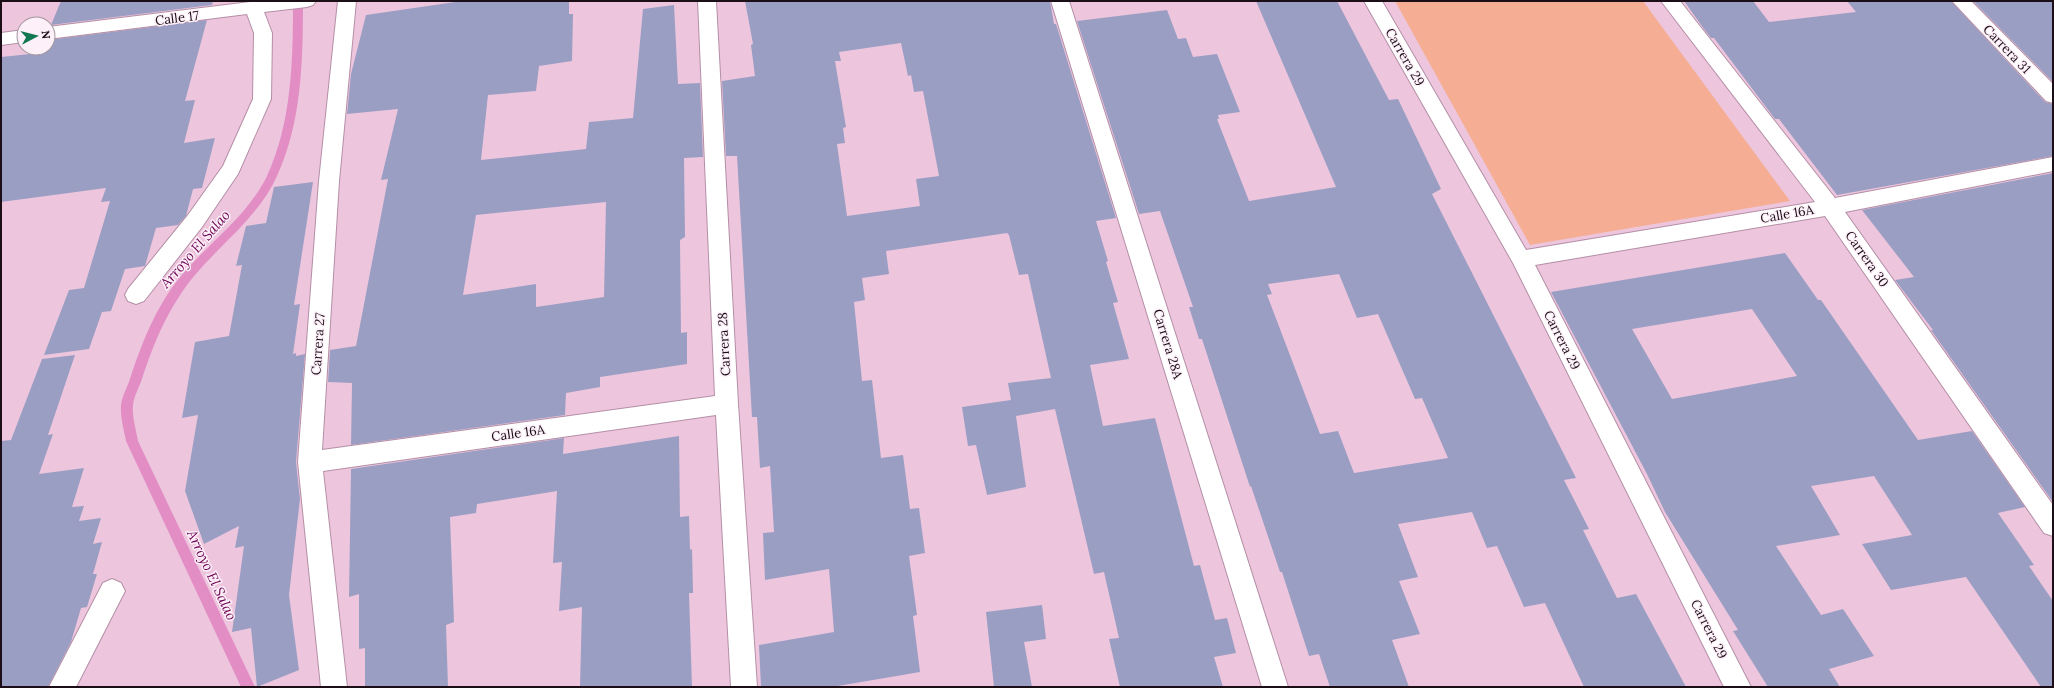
<svg xmlns="http://www.w3.org/2000/svg" width="2054" height="688" font-family="Lora,serif">
	<rect width="100%" height="100%" fill="#edc6de"/>
	<!-- green -->
	<path fill="#f5ae94" d="M 1395,1 L 1643,1 L 1790,201 L 1530,245 Z"/>
	<g fill="none" stroke-linecap="round" stroke-linejoin="round">
		<!-- stream -->
		<path fill="#e28ec5" fill-rule="evenodd" d="M 293,1 L 303,1 C 303,59 302,122 277,176 C 259,216 223,242 195,275 C 169,306 154,342 142,379 C 139,388 134,396 133,405 C 132,417 136,429 138,441 L 255,687 L 241,687 L 126,441 C 124,430 120,417 121,405 C 122,396 127,388 130,379 C 143,339 159,299 188,268 C 215,238 249,213 267,176 C 292,122 293,59 293,1 Z"/>
	</g>
	<!-- building -->
	<path fill="#9b9ec3" fill-rule="evenodd" d="M 61,1 L 213,1 L 212,5 L 51,25 Z
		M 462,1 L 569,1 L 569,14 L 573,14 L 572,61 L 539,66 L 536,91 L 488,95 L 481,160 L 586,149 L 589,122 L 633,118 L 643,9 L 674,5 L 678,84 L 700,83 L 703,157 L 684,158 L 685,237 L 680,240 L 681,333 L 687,332 L 687,364 L 600,377 L 600,387 L 566,393 L 565,415 L 351,445 L 352,383 L 328,382 L 330,350 L 356,346 L 388,179 L 381,180 L 398,109 L 347,114 L 351,74 L 366,15 ZM 606,202 L 604,297 L 536,307 L 536,284 L 463,295 L 476,215 Z
		M 745,1 L 1050,1 L 1054,24 L 1056,24 L 1116,218 L 1096,221 L 1108,261 L 1106,262 L 1118,302 L 1113,303 L 1129,359 L 1090,365 L 1103,426 L 1155,418 L 1194,566 L 1200,565 L 1215,620 L 1227,618 L 1236,653 L 1214,657 L 1223,687 L 1120,687 L 1109,639 L 1119,638 L 1104,572 L 1094,574 L 1055,409 L 1016,416 L 1026,487 L 987,495 L 976,445 L 968,446 L 962,407 L 1011,400 L 1008,383 L 1051,378 L 1028,274 L 1019,275 L 1009,235 L 1007,233 L 886,251 L 889,274 L 862,278 L 865,300 L 854,302 L 862,381 L 872,380 L 881,458 L 903,455 L 910,509 L 919,508 L 925,553 L 909,556 L 917,615 L 913,616 L 920,672 L 832,687 L 761,687 L 759,645 L 834,632 L 829,569 L 765,580 L 763,533 L 774,532 L 770,466 L 760,468 L 757,417 L 752,417 L 737,156 L 726,156 L 722,81 L 755,76 L 751,45 L 753,44 ZM 901,43 L 908,76 L 911,75 L 914,92 L 923,91 L 939,176 L 916,179 L 920,206 L 847,216 L 837,144 L 845,143 L 843,128 L 846,127 L 835,61 L 841,61 L 839,52 Z
		M 1256,1 L 1337,1 L 1389,100 L 1398,99 L 1441,189 L 1432,194 L 1576,478 L 1564,480 L 1589,529 L 1583,530 L 1617,598 L 1636,594 L 1686,687 L 1584,687 L 1545,603 L 1524,607 L 1497,546 L 1487,548 L 1472,512 L 1398,524 L 1418,577 L 1399,581 L 1420,634 L 1392,640 L 1409,687 L 1330,687 L 1319,654 L 1309,656 L 1282,572 L 1280,572 L 1251,486 L 1250,487 L 1202,339 L 1199,339 L 1189,307 L 1193,307 L 1160,211 L 1139,214 L 1077,21 L 1167,10 L 1178,39 L 1186,38 L 1193,57 L 1217,54 L 1240,112 L 1218,115 L 1219,119 L 1217,119 L 1249,201 L 1336,187 ZM 1339,274 L 1357,318 L 1378,314 L 1415,399 L 1422,398 L 1448,458 L 1354,473 L 1338,431 L 1320,434 L 1267,295 L 1272,294 L 1268,284 Z
		M 1684,1 L 1753,1 L 1769,22 L 1856,12 L 1847,1 L 1951,1 L 2045,102 L 2053,104 L 2053,156 L 1837,195 L 1779,119 L 1775,119 L 1714,38 L 1711,38 L 1704,29 Z
		M 1973,1 L 2053,1 L 2053,82 Z
		M 207,20 L 185,101 L 195,100 L 184,143 L 215,138 L 202,188 L 193,189 L 186,216 L 178,225 L 156,228 L 145,266 L 125,269 L 111,311 L 102,312 L 89,349 L 44,355 L 69,290 L 84,288 L 110,201 L 101,202 L 106,188 L 1,202 L 1,57 L 40,53 L 42,48 L 48,48 L 48,40 Z
		M 2053,173 L 2053,502 L 1931,330 L 1933,330 L 1895,280 L 1914,277 L 1862,210 Z
		M 313,182 L 294,305 L 300,304 L 293,354 L 296,353 L 296,356 L 305,354 L 296,462 L 300,499 L 289,595 L 299,670 L 257,687 L 251,628 L 232,632 L 244,546 L 235,548 L 239,526 L 204,544 L 185,491 L 198,415 L 182,418 L 195,342 L 229,336 L 242,265 L 236,266 L 246,226 L 266,223 L 274,187 Z
		M 1785,253 L 1818,300 L 1821,300 L 1918,440 L 1972,431 L 2025,507 L 1998,513 L 2034,565 L 2029,566 L 2053,601 L 2053,687 L 2041,687 L 1966,577 L 1891,590 L 1862,544 L 1912,535 L 1874,476 L 1811,486 L 1840,535 L 1776,546 L 1821,615 L 1843,609 L 1874,656 L 1829,669 L 1840,687 L 1768,687 L 1733,631 L 1738,630 L 1665,512 L 1647,474 L 1551,292 ZM 1752,309 L 1797,376 L 1672,399 L 1632,329 Z
		M 75,355 L 48,435 L 53,434 L 39,474 L 84,468 L 72,507 L 84,506 L 79,521 L 101,518 L 93,544 L 102,542 L 93,574 L 97,574 L 87,607 L 81,608 L 71,642 L 48,687 L 1,687 L 1,441 L 11,440 L 42,359 Z
		M 679,436 L 680,517 L 689,516 L 690,550 L 692,549 L 693,593 L 689,593 L 692,687 L 580,687 L 582,607 L 559,611 L 562,562 L 553,563 L 557,491 L 477,504 L 476,513 L 450,517 L 454,622 L 446,625 L 448,687 L 365,687 L 365,648 L 359,649 L 359,594 L 349,597 L 351,469 L 564,438 L 563,454 Z
		M 1042,605 L 1046,639 L 1024,642 L 1032,687 L 994,687 L 986,612 Z"/>
	<g fill="none" stroke-linecap="round" stroke-linejoin="round">
		<defs>
			<path id="street" d="M 258,1 L 316,1 L 313,5 L 307,7 L 264,12 L 272,33 L 271,99 L 238,174 L 202,227 L 144,301 L 136,304 L 128,301 L 125,295 L 128,289 L 188,215 L 223,166 L 253,99 L 254,33 L 247,14 L 48,39 L 48,27 Z
				M 338,1 L 356,1 L 339,181 L 322,450 L 715,396 L 698,1 L 716,1 L 738,404 L 757,687 L 731,687 L 716,415 L 323,471 L 347,687 L 321,687 L 298,462 L 319,181 Z
				M 1051,1 L 1069,1 L 1288,687 L 1262,687 Z
				M 1364,1 L 1382,1 L 1526,250 L 1815,202 L 1661,1 L 1680,1 L 1835,198 L 2053,157 L 2053,171 L 1845,212 L 2053,505 L 2053,536 L 2044,533 L 1825,216 L 1535,265 L 1751,687 L 1724,687 L 1513,263 Z
				M 1952,1 L 1971,1 L 2053,84 L 2053,103 L 2046,101 Z
				M 24,30 L 24,42 L 1,45 L 1,33 Z
				M 112,579 L 121,583 L 125,591 L 76,687 L 49,687 L 103,583 Z"/>
		</defs>
		<!-- street casing -->
		<use href="#street" stroke="#b48fa6" stroke-width="2"/>
		<!-- street -->
		<use href="#street" fill="#fff" fill-rule="evenodd"/>
	</g>
	<g text-anchor="middle" dominant-baseline="central" stroke-width="3" stroke-linejoin="round" paint-order="stroke">
		<!-- street labels -->
		<g font-size="13" fill="#1b0e16" stroke="#fdf0f8">
			<text transform="translate(177 18) rotate(-7)">Calle 17</text>
			<text transform="translate(2007 49) rotate(46)">Carrera 31</text>
			<text transform="translate(1405 57) rotate(60)">Carrera 29</text>
			<text transform="translate(1787 214) rotate(-10)">Calle 16A</text>
			<text transform="translate(1867 259) rotate(55)">Carrera 30</text>
			<text transform="translate(1562 340) rotate(63)">Carrera 29</text>
			<text transform="translate(318 344) rotate(-86)">Carrera 27</text>
			<text transform="translate(724 344) rotate(-93)">Carrera 28</text>
			<text transform="translate(1168 344) rotate(73)">Carrera 28A</text>
			<text transform="translate(518 433) rotate(-8)">Calle 16A</text>
			<text transform="translate(1709 629) rotate(63)">Carrera 29</text>
		</g>
		<!-- water labels -->
		<g font-size="14" font-style="italic" fill="#6c0254" stroke="#fdf0f8">
			<text transform="translate(195 249) rotate(-49)">Arroyo El Salao</text>
			<text transform="translate(212 575) rotate(65)">Arroyo El Salao</text>
		</g>
	</g>
	<!-- border -->
	<rect width="2054" height="688" fill="none" stroke="#1b0e16" stroke-width="4"/>
	<!-- north arrow -->
	<g transform="translate(36 36) rotate(83)"><circle r="19" fill="#fdf0f8" stroke="#a3969e"/>
	<path d="M0-3L7 15L0 10L-7 15Z" fill="#107750"/>
	<text y="-6" font-size="11" font-weight="bold" text-anchor="middle" fill="#1b0e16">N</text>
	</g>
</svg>
